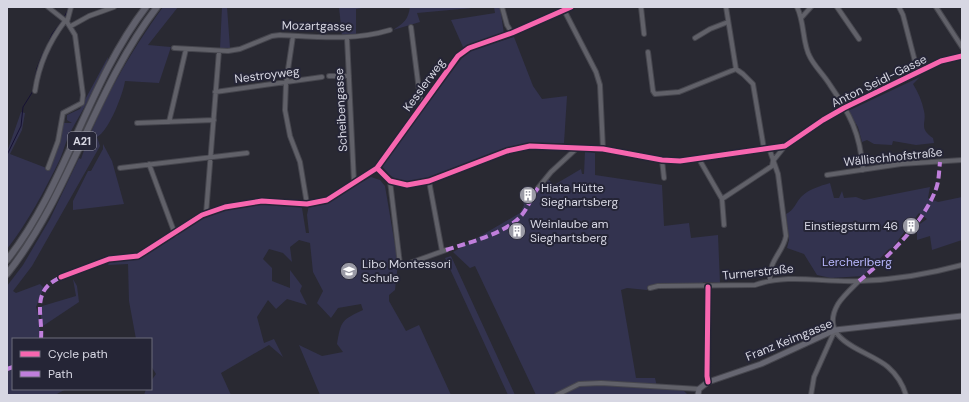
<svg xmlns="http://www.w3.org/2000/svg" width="969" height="402" font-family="'DM Sans',sans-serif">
	<rect width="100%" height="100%" fill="#292932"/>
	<!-- green -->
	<path fill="#33334f" d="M 163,7 L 178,7 L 148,45 L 171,47 L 159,83 L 125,81 C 123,94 109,131 97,137 L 100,146 L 32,266 L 13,291 L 16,293 L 40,284 L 44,288 L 36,307 L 39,317 L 40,339 L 13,339 L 13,366 L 7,368 L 7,286 L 23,265 L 50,219 L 79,158 L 81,159 C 100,104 129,54 163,7 Z
		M 222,7 L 227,7 L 230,48 L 220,49 Z
		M 339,7 L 368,7 L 356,9 L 356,35 L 342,36 Z
		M 410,7 L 483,7 L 417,13 L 420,22 L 393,30 C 404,23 408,20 410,7 Z
		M 494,7 L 500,7 L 504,34 L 463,47 L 451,20 L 495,13 Z
		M 514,37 L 533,86 L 542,99 L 567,96 L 564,143 L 528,145 L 504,149 L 417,183 C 398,183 393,180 381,165 L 462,58 L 473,49 Z
		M 108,57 C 108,68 78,118 71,131 C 66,140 64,150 60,159 C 45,190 28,222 7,249 L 7,152 L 21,112 L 25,113 L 22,130 L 10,154 L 49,169 L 61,140 L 63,123 L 72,123 L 67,120 L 67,115 L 80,109 Z
		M 920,77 L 913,84 C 918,92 922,101 924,111 C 927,123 918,128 933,138 L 934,143 L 916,145 L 893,141 L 892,145 L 874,144 L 867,140 L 862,142 L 858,127 L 848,111 Z
		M 103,144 L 112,161 L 124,204 L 73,210 L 73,201 L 88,171 L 91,171 L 103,149 Z
		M 585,151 L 595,153 L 595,175 L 662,185 L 664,226 L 689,223 L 691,238 L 718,235 L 720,283 L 703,282 L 703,286 L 648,286 L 647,290 L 627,288 L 621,290 L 636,378 L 655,378 L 657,387 L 683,390 L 688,395 L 536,395 L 475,266 L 470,268 L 453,252 L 520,213 L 524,205 L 521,197 L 533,191 L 548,179 L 554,185 L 581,169 L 582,174 L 584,174 Z
		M 371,177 L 380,180 L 385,186 L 398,263 L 395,290 L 389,295 L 389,301 L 406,331 L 419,325 L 451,395 L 320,395 L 299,345 L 322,356 L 343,352 L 337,344 C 341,320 342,320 363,310 L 361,304 L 338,308 L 331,318 L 317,303 L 323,291 L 313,272 L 310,243 L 299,240 L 290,247 L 292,262 L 283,253 L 269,249 L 263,259 L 272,268 L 272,281 L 290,288 L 290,270 L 302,286 L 300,291 L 307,305 L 287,299 L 276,309 L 268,300 L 257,317 L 264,343 L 274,339 L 283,357 L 269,345 L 221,373 L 231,395 L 144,395 L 146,389 L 151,389 L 151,381 L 156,374 L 151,366 L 151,339 L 136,339 L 129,301 L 128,264 L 108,265 L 109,262 C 118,261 128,260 137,257 C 162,249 182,229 205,217 C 232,202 269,203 299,204 L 302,208 L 306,233 L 309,233 L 307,215 L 309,205 L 323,203 Z
		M 830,183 L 834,198 L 839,198 L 842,191 L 844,198 L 856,197 L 864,200 L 930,187 L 928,198 L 938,202 L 962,197 L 962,240 L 932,250 L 930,236 L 917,240 L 917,226 L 927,219 L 919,213 L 892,248 L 889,249 L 863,276 L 831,278 L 817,275 L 804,254 L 787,248 L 789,240 L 786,214 C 794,210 795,204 801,197 C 809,189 820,186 830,183 Z
		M 451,256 L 515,395 L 508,395 L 445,258 Z
		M 73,279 L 77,286 L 79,302 L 43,326 L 39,307 L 76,296 Z
		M 13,368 L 13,389 L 66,389 L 55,395 L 7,395 L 7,371 Z"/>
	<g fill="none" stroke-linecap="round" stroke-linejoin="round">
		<!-- stream -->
		<path stroke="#161133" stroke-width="1" d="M 64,18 L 69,7
			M 45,51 L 52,34 L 62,21
			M 7,155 L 21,126 L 23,107 L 33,91 L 37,68 L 43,53"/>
		<defs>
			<path id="minor" d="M 502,7 L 507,25 L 512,33
				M 641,7 L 644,34
				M 726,7 L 736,69 L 743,74 L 753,84 L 764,149
				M 797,7 C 805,23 802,43 810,57 C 815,67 824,75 830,85 C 850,114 860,133 863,170
				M 837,7 L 859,39
				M 899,7 L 903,15 L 918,73
				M 936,7 L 962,47
				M 564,10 L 596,72 L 600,85 L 603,149
				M 802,17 L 811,7
				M 67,22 L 71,7
				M 71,26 L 89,16 L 114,7
				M 411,27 L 420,98 L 424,103
				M 293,36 L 286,83 L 285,110 L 290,136 L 300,162 L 307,204
				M 347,38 L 354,182
				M 695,38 L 710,29 L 728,22
				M 174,48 L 228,51 L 240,49 L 272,36 L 280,35 C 318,37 354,41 390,30
				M 648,52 L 653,91 L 655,94 L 679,92 L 736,69
				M 329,76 L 349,76
				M 35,91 C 39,63 49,42 65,21
				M 215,92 L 322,77
				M 169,122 L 186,49
				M 137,123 L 214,120
				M 769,148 L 778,174 L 786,236 C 783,253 769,259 770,280
				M 699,159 L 722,199 L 772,166 L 773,161 L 785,146
				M 662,160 L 664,178
				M 149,164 L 175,234
				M 48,168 L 58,141 L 63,113 L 82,103 L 83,95 L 75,35 L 67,22 L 48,7
				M 120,168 L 247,153
				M 377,168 L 390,181 L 407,185 L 429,181 L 507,151 L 530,146 L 603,149 L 662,160 L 680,161 L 785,146 L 823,120 L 844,108 L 941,61 L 962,56
				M 827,175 L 901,164 L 962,160
				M 390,181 L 400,264 L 407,264 L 446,250
				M 429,181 L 442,251
				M 538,188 L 551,172 L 576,149
				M 722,199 L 724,225
				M 206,214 L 219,51
				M 61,277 L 109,259 L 138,256 L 202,215 L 225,207 L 262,201 L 307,204 L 327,200 L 377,168 L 458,56 L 469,48 L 512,33 L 571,7
				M 859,281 C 852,288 843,296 838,304 C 816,342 869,350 888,367 C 896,374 903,385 906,395
				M 708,287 L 707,376 L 708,382
				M 650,288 L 658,286 L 755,285 C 789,273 824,283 859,281 C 893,280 929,274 962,265
				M 557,395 L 579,384 L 601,383 L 699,389
				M 811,395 L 814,377 L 835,330"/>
			<path id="major" d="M 698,395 L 699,389 L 708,382 L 761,364 L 835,330 L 962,316"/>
			<path id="highway" d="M 7,260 C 67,184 87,84 146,7
				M 7,274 C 71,193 94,89 157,7"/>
		</defs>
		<!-- minor casing -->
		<use href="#minor" stroke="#46464e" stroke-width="6"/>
		<!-- major casing -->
		<use href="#major" stroke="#46464e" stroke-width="7"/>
		<!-- highway casing -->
		<use href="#highway" stroke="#46464e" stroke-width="8"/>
		<!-- minor -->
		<use href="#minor" stroke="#616169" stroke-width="4"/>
		<!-- major -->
		<use href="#major" stroke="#666671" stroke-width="5"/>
		<!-- highway -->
		<use href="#highway" stroke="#60606c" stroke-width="6"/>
		<!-- quiet -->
		<path stroke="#c07fdc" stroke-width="4" stroke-dasharray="8 4" stroke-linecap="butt" d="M 446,250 C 467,243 504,234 520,217 C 528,209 531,197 538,188
			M 859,281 C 887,258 923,224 936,189 C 939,181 939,171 940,162
			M 41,339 C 43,314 30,291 61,277
			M 7,369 L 13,367"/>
		<defs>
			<path id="cycleway" d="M 377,168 L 390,181 L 407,185 L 429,181 L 507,151 L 530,146 L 603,149 L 662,160 L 680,161 L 785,146 L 823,120 L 844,108 L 941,61 L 962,56
				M 61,277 L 109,259 L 138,256 L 202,215 L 225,207 L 262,201 L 307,204 L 327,200 L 377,168 L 458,56 L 469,48 L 512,33 L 571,7
				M 708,287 L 707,376 L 708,382"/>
		</defs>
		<!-- cycleway casing -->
		<use href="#cycleway" stroke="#252536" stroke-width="8"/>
		<!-- cycleway -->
		<use href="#cycleway" stroke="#f766af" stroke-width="5"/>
	</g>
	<!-- icons -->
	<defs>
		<symbol id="building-disc" viewBox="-11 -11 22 22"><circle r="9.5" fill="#9a9aa5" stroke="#252536"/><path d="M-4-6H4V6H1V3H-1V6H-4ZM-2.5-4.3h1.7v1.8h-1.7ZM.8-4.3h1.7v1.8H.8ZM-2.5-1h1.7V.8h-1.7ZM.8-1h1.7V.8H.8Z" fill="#fff"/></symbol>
		<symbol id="school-disc" viewBox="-11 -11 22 22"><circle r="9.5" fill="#9a9aa5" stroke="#252536"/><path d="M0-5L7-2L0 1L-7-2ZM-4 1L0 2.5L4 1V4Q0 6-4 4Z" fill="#fff"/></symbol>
	</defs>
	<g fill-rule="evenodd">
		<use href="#building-disc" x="518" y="185" width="20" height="20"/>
		<use href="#building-disc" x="901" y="216" width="20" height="20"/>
		<use href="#building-disc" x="507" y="221" width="20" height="20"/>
		<use href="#school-disc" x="339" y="261" width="20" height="20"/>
	</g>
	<g text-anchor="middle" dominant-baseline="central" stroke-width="4" stroke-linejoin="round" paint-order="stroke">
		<!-- shield labels -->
		<rect fill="#252536" stroke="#a2a2af" stroke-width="1" x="68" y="132" width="28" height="18" rx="3"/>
		<g font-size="11" font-weight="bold" fill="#d7d7e3">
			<text x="82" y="141">A21</text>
		</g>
		<!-- street labels -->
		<g font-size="12" fill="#d7d7e3" stroke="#252536">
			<text transform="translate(317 26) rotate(1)">Mozartgasse</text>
			<text transform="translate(267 75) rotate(-7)">Nestroyweg</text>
			<text transform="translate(879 81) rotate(-26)">Anton Seidl-Gasse</text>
			<text transform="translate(424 85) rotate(-54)">Kesslerweg</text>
			<text transform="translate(341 110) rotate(-93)">Scheibengasse</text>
			<text transform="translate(893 157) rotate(-6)">Wällischhofstraße</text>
			<text transform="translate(758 272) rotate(-6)">Turnerstraße</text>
			<text transform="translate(789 340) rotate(-22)">Franz Keimgasse</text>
		</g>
		<!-- poi labels -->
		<g font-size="12" fill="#d7d7e3" stroke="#252536" text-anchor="start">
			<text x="541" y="188">Hiata Hütte<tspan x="541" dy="14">Sieghartsberg</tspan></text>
			<text x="530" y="224">Weinlaube am<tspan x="530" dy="14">Sieghartsberg</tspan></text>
			<text x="898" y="226" text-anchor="end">Einstiegsturm 46</text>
			<text x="362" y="264">Libo Montessori<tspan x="362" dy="14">Schule</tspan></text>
		</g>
		<!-- park labels -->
		<g font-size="12" fill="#b7b6fc" stroke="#252536">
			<text x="857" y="262">Lercherlberg</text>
		</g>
	</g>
	<!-- border -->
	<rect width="969" height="402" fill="none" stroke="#d7d7e3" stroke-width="16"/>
	<!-- legend -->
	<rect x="12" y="338" width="140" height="52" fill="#252536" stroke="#6c6c7b"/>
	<rect x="20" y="351" width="20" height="6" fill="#f766af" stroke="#6c6c7b"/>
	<text x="48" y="358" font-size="12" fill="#d7d7e3">Cycle path</text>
	<rect x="20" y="371" width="20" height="6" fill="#c07fdc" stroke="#6c6c7b"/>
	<text x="48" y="378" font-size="12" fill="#d7d7e3">Path</text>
</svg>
